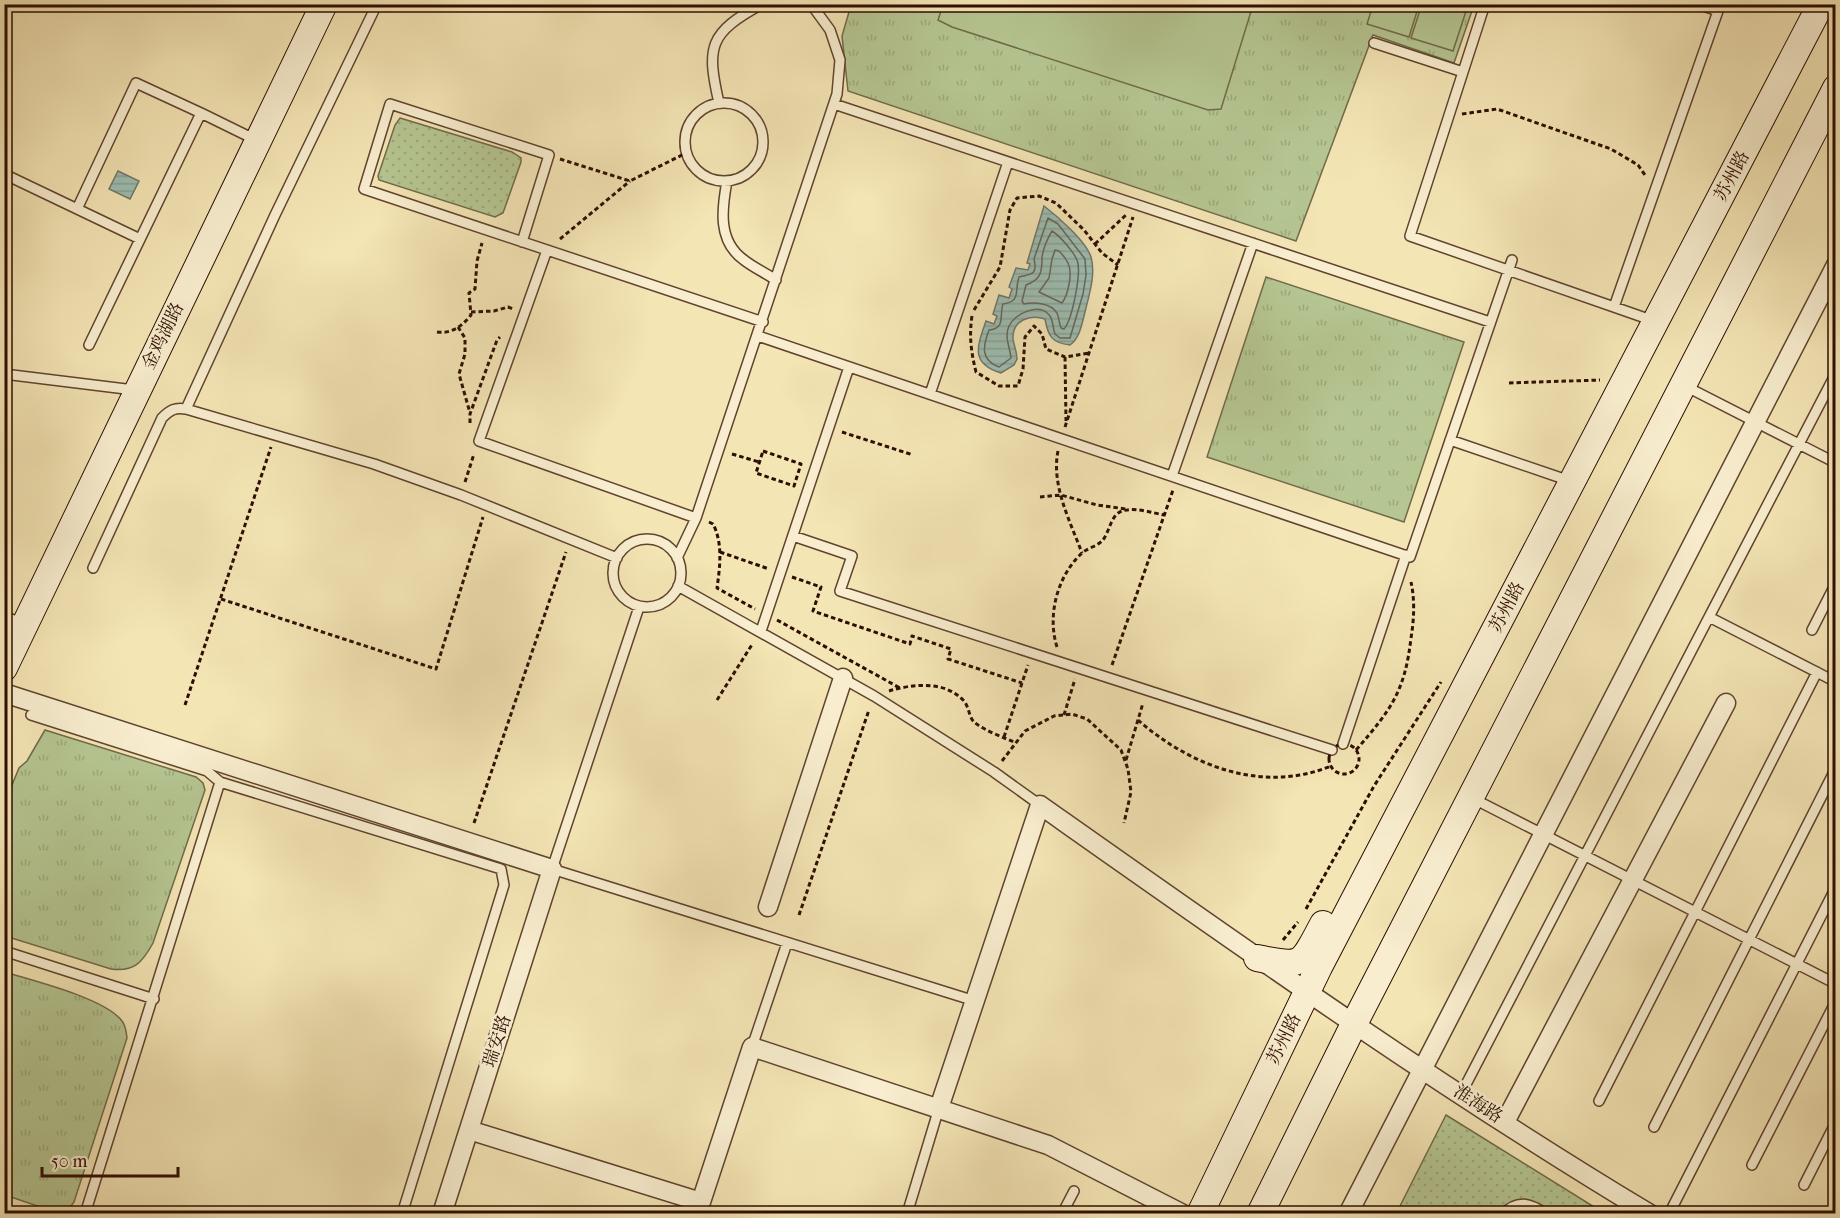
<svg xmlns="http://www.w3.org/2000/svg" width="1840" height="1218" font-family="'IM FELL French Canon','Noto Serif SC',serif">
	<defs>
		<pattern id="grass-tufts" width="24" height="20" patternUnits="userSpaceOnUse" patternTransform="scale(1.5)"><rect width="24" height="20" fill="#b5c692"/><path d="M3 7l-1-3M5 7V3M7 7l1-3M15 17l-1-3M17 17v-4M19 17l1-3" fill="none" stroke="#9ca97c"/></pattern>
		<pattern id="garden-dots" width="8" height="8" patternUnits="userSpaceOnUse" patternTransform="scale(1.5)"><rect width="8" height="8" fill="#b5c692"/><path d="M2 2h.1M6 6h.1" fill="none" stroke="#9ca97c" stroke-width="1.8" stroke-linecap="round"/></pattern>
		<pattern id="water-rules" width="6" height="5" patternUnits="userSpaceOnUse" patternTransform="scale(1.5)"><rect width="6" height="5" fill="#9dbeb4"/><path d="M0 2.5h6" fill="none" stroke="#88a299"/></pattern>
	</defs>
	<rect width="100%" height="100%" fill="#f4e5b5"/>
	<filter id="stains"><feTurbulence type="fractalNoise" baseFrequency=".00333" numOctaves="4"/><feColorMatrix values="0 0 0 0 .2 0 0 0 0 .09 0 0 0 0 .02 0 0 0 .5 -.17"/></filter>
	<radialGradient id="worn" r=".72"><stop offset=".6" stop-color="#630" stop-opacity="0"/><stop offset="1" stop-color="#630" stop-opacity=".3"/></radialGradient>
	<!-- grass -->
	<path fill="url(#grass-tufts)" stroke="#726a4a" stroke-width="1.5" d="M 851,5 L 1474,5 L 1454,63 L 1373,35 L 1296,241 L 848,91 L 842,36 Z
		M 1266,277 L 1464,342 L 1404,522 L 1207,457 Z
		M 45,730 L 196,777 L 203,783 L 205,790 L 153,943 C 142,963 134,972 111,969 L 5,936 L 5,802 L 19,768 L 27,761 Z
		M 5,972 C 33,981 105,998 122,1021 C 126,1026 126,1031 127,1038 L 74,1202 L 68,1210 L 58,1213 L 5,1195 Z"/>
	<!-- garden -->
	<path fill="url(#garden-dots)" stroke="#726a4a" stroke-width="1.5" d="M 400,118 L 512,152 L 521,158 L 521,162 L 503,213 L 495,217 L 379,180 L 378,176 L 395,125 Z
		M 1446,1115 L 1604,1213 L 1396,1214 Z"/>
	<!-- pitch -->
	<path fill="#b5c692" stroke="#726a4a" stroke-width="1.5" d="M 1422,4 L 1468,5 L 1453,51 L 1411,38 Z
		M 943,5 L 1253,4 L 1253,5 L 1221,109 L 1208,110 L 952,27 L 938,20 Z
		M 1373,5 L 1419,5 L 1409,37 L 1367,24 Z"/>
	<!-- water -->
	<path fill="url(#water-rules)" stroke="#71776c" stroke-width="1.5" d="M 118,171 L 139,181 L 130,199 L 109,189 Z
		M 1044,206 C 1057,216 1086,241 1091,257 C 1096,274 1089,295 1085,312 C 1082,323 1080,338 1070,345 C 1052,343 1048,336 1045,319 C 1030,314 1012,320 1013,339 C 1014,346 1017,352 1017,359 L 1014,365 L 1001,373 C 970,363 977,347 986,321 L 994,324 L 997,316 L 993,314 L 999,295 L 1009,298 L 1012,289 L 1009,287 L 1016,268 L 1028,270 L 1030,264 L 1027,263 Z"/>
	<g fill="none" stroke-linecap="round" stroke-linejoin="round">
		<!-- shore -->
		<path stroke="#66665a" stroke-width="1.5" d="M 1048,218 L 1058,224 L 1085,259 L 1086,275 L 1083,294 L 1070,338 L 1060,338 L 1055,334 C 1053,329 1053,320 1050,316 C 1040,302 1015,313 1009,326 C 1004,337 1010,347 1011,358 L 999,367 C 980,360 983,346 989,330 C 1006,328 999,316 1003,304 C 1022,301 1014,291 1019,277 C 1031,274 1038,275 1034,259 Z
			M 1052,231 C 1060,236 1073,251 1077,260 C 1082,272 1072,320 1064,329 L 1061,328 C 1059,323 1059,317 1057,313 C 1051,303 1035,302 1024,304 L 1022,301 L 1026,285 C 1040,280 1042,273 1042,259 C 1042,251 1048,237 1052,231 Z
			M 1055,250 L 1059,251 C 1062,254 1066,259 1068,263 C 1073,273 1068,295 1062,303 L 1039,292 L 1049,278 L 1052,259 Z"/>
		<defs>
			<path id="lane" d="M 377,4 L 275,215 L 186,409 L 374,464 L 461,495 L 617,558
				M 1485,4 L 1410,236 L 1614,307 L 1718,11 L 1698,4
				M 1374,43 L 1463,72
				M685 142a39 39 0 1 1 78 0a39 39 0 1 1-78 0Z
				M 719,103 C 706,46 709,33 762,4
				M 834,104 L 1490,322
				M 4,174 L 140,239
				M 727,181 C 722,208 717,241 744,260 C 754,268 766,273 776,280
				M 77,209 L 136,83 L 201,113
				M 522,242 L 549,155 L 390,104 L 364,189 L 763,322
				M 547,250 L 479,441 L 696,518
				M 1614,307 L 1654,321
				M 758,336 L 1410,557 L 1512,260
				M 89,345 L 201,113 L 256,140
				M 1836,373 L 1709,617 L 1836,682
				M 4,374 L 134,390
				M 1685,386 L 1836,463
				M 930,394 L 1008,162
				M 1450,440 L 1570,481
				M 1172,476 L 1253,243
				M 793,536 L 852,556 L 840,591 L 1332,750
				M613 573a34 34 0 1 1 68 0a34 34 0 1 1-68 0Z
				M 677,558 L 696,518 L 837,94 L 840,60 L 830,30 L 811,4
				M 93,568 L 162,418 C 170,410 175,407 186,409
				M 678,586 L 874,696 L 994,772 L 1040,805
				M 639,607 L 552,869 L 975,1001
				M 4,617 L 25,623
				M 1812,630 L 1836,583
				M 761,631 L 849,367
				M 31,715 L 207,771 L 220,782 L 501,869 L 504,885 L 402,1214
				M 1343,744 L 1406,555
				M 1472,798 L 1836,984
				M 4,951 L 154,999
				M 752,1047 L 787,943
				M 1461,1094 L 1709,617
				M 1599,1101 L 1817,672
				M 1654,1127 L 1836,768
				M 1752,1165 L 1836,1001
				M 1804,1185 L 1836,1122
				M 4,1212 L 10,1214
				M 85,1214 L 220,782
				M 907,1214 L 939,1108
				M 1062,1214 L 1074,1191
				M 1503,1214 C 1518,1199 1530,1203 1546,1214
				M 1669,1214 L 1836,887"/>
			<path id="street" d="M 4,693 L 552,869 L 442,1214
				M 768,907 L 843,678
				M 939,1108 L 1040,805 C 1240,946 1440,1088 1650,1214
				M 1505,1122 L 1726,703
				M 469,1130 L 701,1202 L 752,1047 L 1048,1145 L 1183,1214
				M 1348,1214 L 1836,265"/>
			<path id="secondary" d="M 4,668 L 324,4
				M 1257,958 C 1304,968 1301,965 1323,924
				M 1200,1214 L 1319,967 L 1821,4
				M 1260,1214 L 1354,1024 L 1836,88"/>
		</defs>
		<!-- lane casing -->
		<use href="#lane" stroke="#60432e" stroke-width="12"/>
		<!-- street casing -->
		<use href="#street" stroke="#60432e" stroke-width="21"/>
		<!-- secondary casing -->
		<use href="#secondary" stroke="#2e0d01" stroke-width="28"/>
		<!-- path -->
		<path stroke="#2e0d01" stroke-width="3" stroke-dasharray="4.5 3" stroke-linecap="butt" d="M 1462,114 L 1497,109 L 1611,149 L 1638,165 L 1645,175
			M 560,159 L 630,181 L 686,153
			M 560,239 L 630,181
			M 1095,244 L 1127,214
			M 974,310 L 1000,267 L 1010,210 L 1017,198 L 1039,196 L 1056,203 L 1084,230 L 1102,253 L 1118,265
			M 471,312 L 494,311 L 508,307 L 513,309
			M 972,316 C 969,336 971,352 976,372 L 999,386 L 1018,386 L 1023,369 L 1025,337 L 1034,326 L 1042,334 L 1046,349 L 1065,357 L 1089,353
			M 458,327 L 465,338 L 465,354 L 459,374 L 470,413
			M 437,332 C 452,334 462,326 471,315 L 469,293 L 475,289 L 477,261 L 482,243
			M 1065,357 L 1066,421
			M 1509,383 L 1600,380
			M 470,423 L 470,414 L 497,340 L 500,337
			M 1065,427 L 1133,217
			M 842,432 L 913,455
			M 763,451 L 801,464 L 794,486 L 756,473 Z
			M 1058,451 C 1051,485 1070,521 1082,553
			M 732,454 L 759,462
			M 465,482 L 474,454
			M 1040,497 L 1061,495 L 1097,505 L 1126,509
			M 709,522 L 713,524 C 723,543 720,567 717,588 L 755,609
			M 720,552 L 769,569
			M 792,577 L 821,587 L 813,611 L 910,644 L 912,636 L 951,649 L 948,659 L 1022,683
			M 221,599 L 436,669 L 483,517
			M 777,620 L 900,688
			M 1057,647 C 1047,616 1057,576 1082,553 C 1088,548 1097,546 1102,541 C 1111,531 1110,511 1127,510 C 1138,508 1153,513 1164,515
			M 1112,665 L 1173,490
			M 889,691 C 912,684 945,680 964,701 C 969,707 969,717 974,722 C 985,731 1003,737 1016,743
			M 717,700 L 753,643
			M 185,705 L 271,447
			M 1064,715 L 1075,679
			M 1138,720 C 1190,766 1263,794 1331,766
			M 1004,737 L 1028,665
			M1329 759a15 15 0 1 1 30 0a15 15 0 1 1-30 0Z
			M 1356,750 C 1391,710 1405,691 1411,638 C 1414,620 1415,600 1411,582
			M 1126,760 L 1143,703
			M 1002,761 L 1025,731 L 1054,716 L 1072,714 L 1087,719 L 1121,750 L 1128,769 L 1131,792 L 1124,823
			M 474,823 L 566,552
			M 1306,909 L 1374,786 L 1441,682
			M 799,915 L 869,710
			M 1283,940 L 1298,922"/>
		<!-- lane -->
		<use href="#lane" stroke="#f8eecf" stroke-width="9"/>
		<!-- street -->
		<use href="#street" stroke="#f8eecf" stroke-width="18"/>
		<!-- secondary -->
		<use href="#secondary" stroke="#f8eecf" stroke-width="26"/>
	</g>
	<g text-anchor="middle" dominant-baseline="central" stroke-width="5" stroke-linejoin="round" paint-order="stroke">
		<!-- street labels -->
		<g font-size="18" fill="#2e0d01" stroke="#f8eecf">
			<text transform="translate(1732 176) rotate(-62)">苏州路</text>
			<text transform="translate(163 336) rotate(-64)">金鸡湖路</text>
			<text transform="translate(1507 607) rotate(-62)">苏州路</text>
			<text transform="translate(1284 1039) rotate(-64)">苏州路</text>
			<text transform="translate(497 1041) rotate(-72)">瑞安路</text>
			<text transform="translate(1478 1104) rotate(33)">淮海路</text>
		</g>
	</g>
	<!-- margin -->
	<rect width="1840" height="1218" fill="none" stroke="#f4e5b5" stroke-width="24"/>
	<rect x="6" y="6" width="1828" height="1206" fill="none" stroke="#2e0d01" stroke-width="3"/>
	<rect x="12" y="12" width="1816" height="1194" fill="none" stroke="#2e0d01" stroke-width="1.5"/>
	<!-- scale -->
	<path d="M42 1167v9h136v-9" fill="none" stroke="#2e0d01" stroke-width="3"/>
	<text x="51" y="1167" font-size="18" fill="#2e0d01" stroke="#f8eecf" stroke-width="4.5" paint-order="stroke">50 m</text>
	<rect width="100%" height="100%" filter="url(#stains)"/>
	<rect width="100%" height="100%" fill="url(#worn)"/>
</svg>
